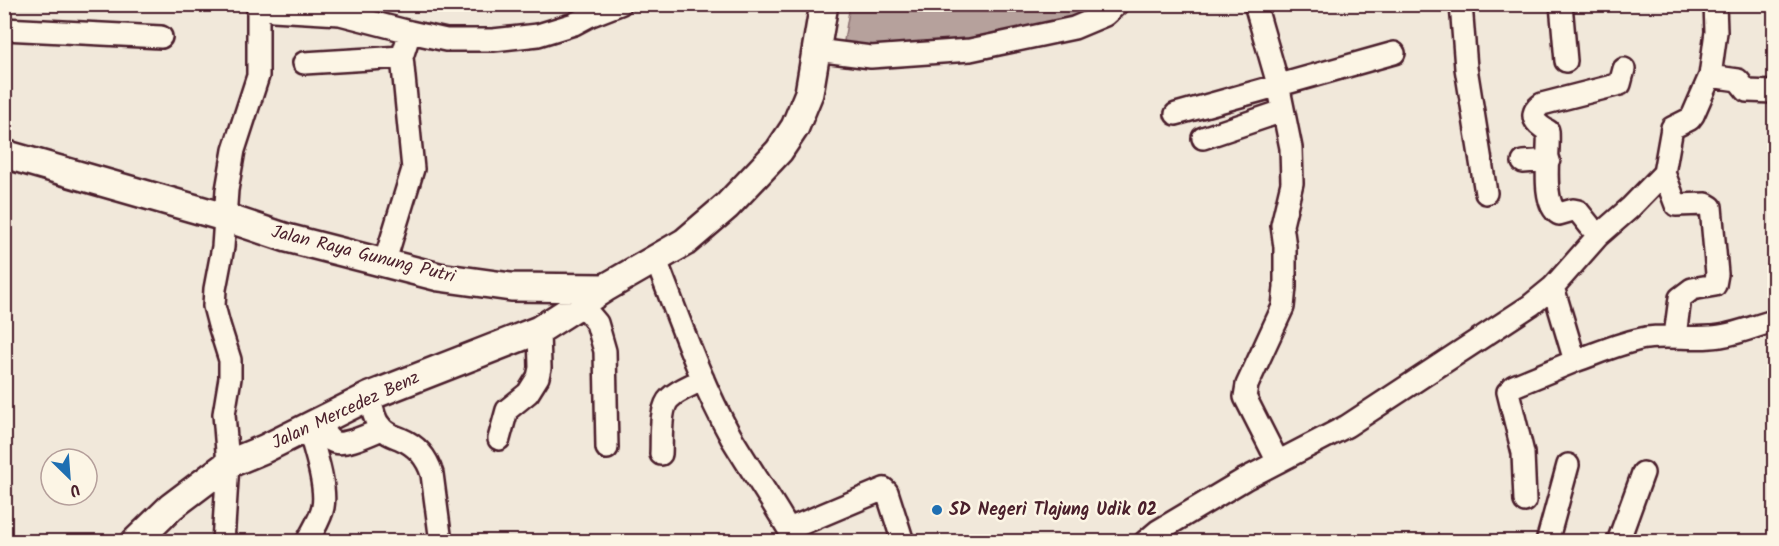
<svg xmlns="http://www.w3.org/2000/svg" width="1779" height="546" font-family="Kalam,sans-serif">
	<rect width="100%" height="100%" fill="#f1e8da"/>
	<filter id="ink" filterUnits="userSpaceOnUse"><feTurbulence type="fractalNoise" baseFrequency=".0167" numOctaves="2"/><feDisplacementMap in="SourceGraphic" scale="12" xChannelSelector="R" yChannelSelector="G"/><feConvolveMatrix kernelMatrix="1 2 1 2 8 2 1 2 1" color-interpolation-filters="sRGB"/></filter>
	<g filter="url(#ink)">
		<!-- water -->
		<path fill="#b6a19c" stroke="#8b6d6f" stroke-width="1.5" d="M 850,5 L 1102,5 L 1090,12 L 1073,18 L 970,41 L 859,51 L 843,47 Z"/>
		<g fill="none" stroke-linecap="round" stroke-linejoin="round">
			<defs>
				<path id="minor" d="M 1255,4 L 1278,84 L 1291,148 L 1292,183 L 1282,225 L 1285,247 L 1285,287 L 1283,307 L 1247,385 L 1245,397 L 1278,462
					M 1461,4 L 1466,68 L 1486,193
					M 1561,4 L 1566,61
					M 273,10 L 340,14 L 410,32
					M 4,29 L 161,37
					M 816,50 L 871,57 L 970,50 L 1074,28 L 1105,15 L 1117,4
					M 304,63 L 402,57
					M 1710,76 L 1738,80 L 1747,91 L 1774,92
					M 1176,114 L 1394,53
					M 1203,138 L 1283,111
					M 1523,162 L 1549,160
					M 1664,173 L 1676,205 L 1706,204 L 1711,207 L 1717,274 L 1715,285 L 1692,289 L 1680,298 L 1675,336
					M 1598,236 L 1578,211 L 1573,210 L 1559,214 C 1540,203 1550,151 1548,131 C 1537,125 1526,115 1542,104 L 1620,84 L 1624,69
					M 656,260 C 679,319 700,381 731,437 C 752,472 776,506 796,542
					M 384,264 L 413,169 L 402,57 L 410,32 L 446,40 L 493,40 L 538,35 L 574,24 L 589,16 L 620,4
					M 1553,287 L 1575,361 C 1598,353 1622,342 1646,338 C 1668,335 1690,339 1711,337 C 1733,336 1754,326 1774,321
					M 581,304 L 597,323 L 605,351 L 607,448
					M 370,396 C 372,407 373,419 381,427 C 386,434 394,436 401,439 C 418,446 427,458 432,474 L 441,542
					M 318,422 C 322,428 326,437 332,441 C 342,448 372,433 382,429
					M 499,439 L 507,410 L 528,393 L 538,377 L 540,368 L 539,330
					M 661,454 C 662,439 659,408 670,398 C 678,390 693,385 703,379
					M 1525,501 L 1523,453 L 1508,392 L 1514,386 L 1575,361
					M 789,529 L 884,489 L 887,492 L 903,542
					M 223,542 L 228,464 L 224,414 L 230,378 L 230,360 L 219,325 L 214,306 L 215,289 L 223,247 L 227,190 L 234,150 L 258,76 L 258,4
					M 307,542 C 312,531 321,519 323,507 C 327,486 314,448 308,427
					M 1145,542 L 1158,531 L 1245,479 L 1347,426 L 1531,305 L 1553,287 L 1598,236 L 1630,208 L 1664,173 L 1672,128 L 1690,119 L 1693,115 L 1710,76 L 1716,32 L 1715,4
					M 1547,542 L 1568,465
					M 1618,542 L 1643,473"/>
				<path id="major" d="M 4,154 L 224,217 L 287,238 L 439,277 L 511,287 L 605,288 L 685,242 L 727,206 L 779,151 L 795,127 L 809,93 L 824,4
					M 135,542 L 171,507 L 228,464 L 264,449 L 370,396 L 539,330 L 605,288"/>
			</defs>
			<!-- minor casing -->
			<use href="#minor" stroke="#4a1f2b" stroke-width="26"/>
			<!-- major casing -->
			<use href="#major" stroke="#4a1f2b" stroke-width="32"/>
			<!-- minor -->
			<use href="#minor" stroke="#fcf5e5" stroke-width="21"/>
			<!-- major -->
			<use href="#major" stroke="#fcf5e5" stroke-width="27"/>
		</g>
	</g>
	<!-- markers -->
	<circle fill="#1f6fb2" stroke="#fcf5e5" stroke-width="2" cx="937" cy="510" r="6"/>
	<g text-anchor="middle" dominant-baseline="central" stroke-width="5" stroke-linejoin="round" paint-order="stroke">
		<!-- street labels -->
		<g font-size="18" fill="#4a1f2b" stroke="#fcf5e5">
			<text transform="translate(363 255) rotate(14)">Jalan Raya Gunung Putri</text>
			<text transform="translate(346 411) rotate(-25)">Jalan Mercedez Benz</text>
		</g>
		<!-- poi labels -->
		<g font-size="18" font-weight="bold" fill="#4a1f2b" stroke="#fcf5e5" text-anchor="start">
			<text x="949" y="510">SD Negeri Tlajung Udik 02</text>
		</g>
	</g>
	<!-- margin -->
	<rect width="1779" height="546" fill="none" stroke="#fcf5e5" stroke-width="24"/>
	<rect x="12" y="12" width="1755" height="522" fill="none" stroke="#4a1f2b" stroke-width="2" filter="url(#ink)"/>
	<!-- north arrow -->
	<g transform="translate(69 477) rotate(155)"><circle r="28" fill="#fcf5e5" stroke="#b59f9b" stroke-width="1.5"/>
	<path d="M0-4.5L10 22L0 15L-10 22Z" fill="#1f6fb2"/>
	<text y="-9" font-size="16" font-weight="bold" text-anchor="middle" fill="#4a1f2b">U</text>
	</g>
</svg>
